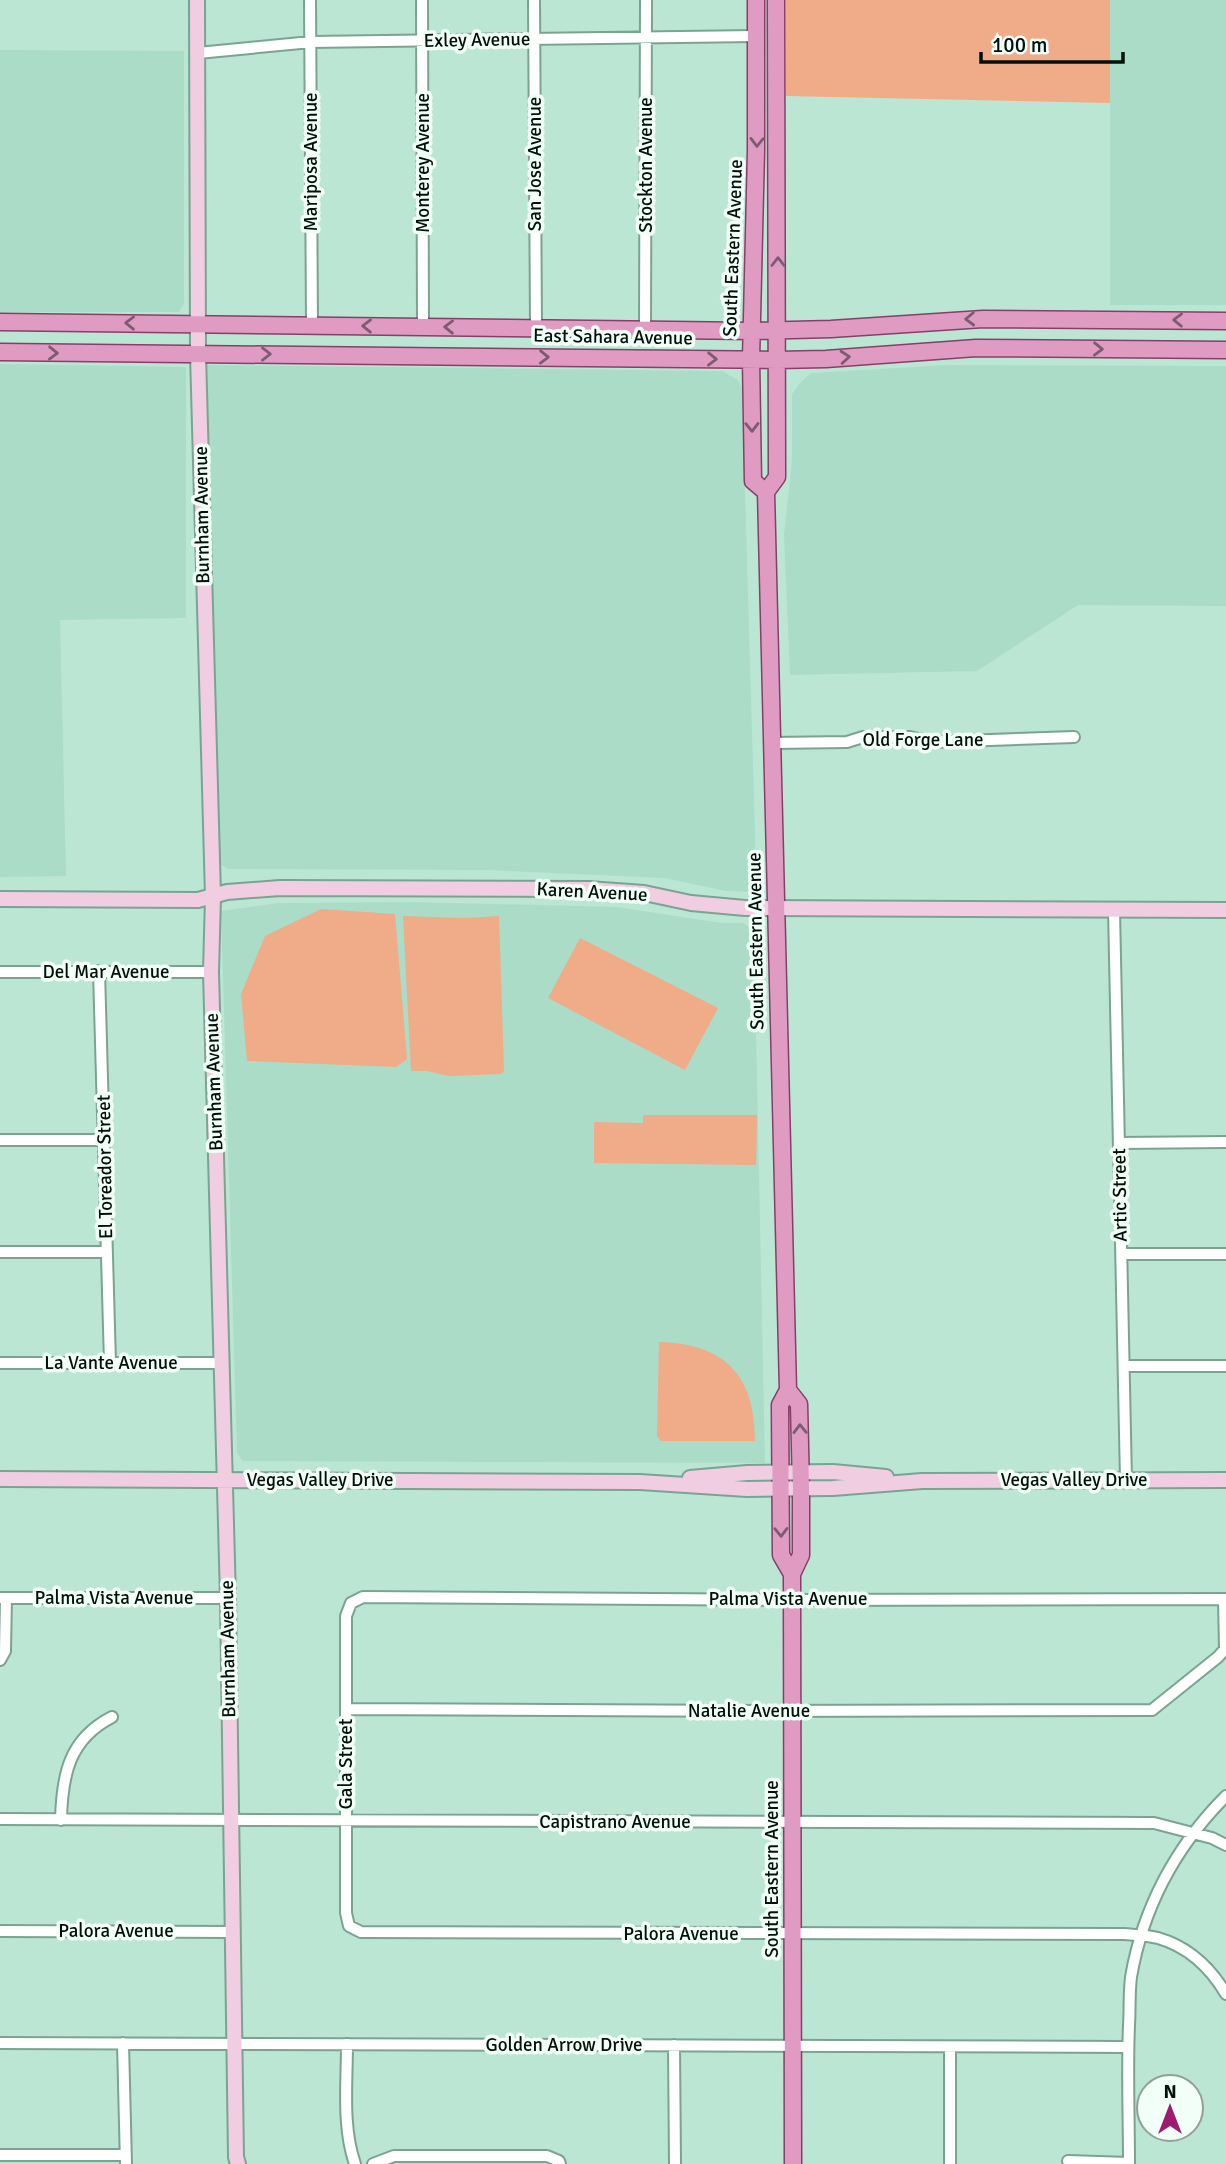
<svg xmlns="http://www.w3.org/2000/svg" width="1226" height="2164" font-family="Signika,sans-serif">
	<rect width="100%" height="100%" fill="#bce6d4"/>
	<!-- built -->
	<path fill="#aadcc7" d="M 1110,0 L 1226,0 L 1226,305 L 1110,305 Z
		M 0,50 L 184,51 L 184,303 L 179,312 L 0,312 Z
		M 0,364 L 186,367 L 186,618 L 60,620 L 66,876 L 0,877 Z
		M 206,365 L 722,371 L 738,380 L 742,388 L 756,868 L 752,892 L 726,891 L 664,878 L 488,870 L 228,869 L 218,863 Z
		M 948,365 L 1226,366 L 1226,606 L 1078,605 L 977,671 L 790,675 L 784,535 L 792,460 L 792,394 L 801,382 L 811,373 Z
		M 411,902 L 617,907 L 721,923 L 743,923 L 751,928 L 754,936 L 765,1463 L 243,1461 L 237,1453 L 221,911 L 279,903 Z"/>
	<!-- green -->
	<path fill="#f0ab89" d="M 786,0 L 1110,0 L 1110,103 L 786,96 Z
		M 321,909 L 395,914 L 407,1059 L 396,1067 L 247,1061 L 241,994 L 265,936 Z
		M 403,916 L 464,918 L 499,916 L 504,1071 L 501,1074 L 449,1076 L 427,1071 L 411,1071 Z
		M 580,938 L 718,1008 L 685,1070 L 548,998 Z
		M 643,1115 L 757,1115 L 756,1165 L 594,1163 L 594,1122 L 643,1123 Z
		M 659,1342 C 725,1344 755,1375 755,1441 L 661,1441 L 657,1436 Z"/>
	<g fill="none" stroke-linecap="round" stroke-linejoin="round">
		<defs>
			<path id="street" d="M 310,0 L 312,325
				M 422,0 L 423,326
				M 534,0 L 536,328
				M 198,53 L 311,42 L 756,36
				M 645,329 L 646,0
				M 772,743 L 847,742 L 863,737 L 910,737 L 933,742 L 1074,737
				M 1114,910 L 1126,1480
				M 99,971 L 110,1363
				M 0,972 L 211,972
				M 0,1140 L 104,1140
				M 1119,1143 L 1226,1142
				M 0,1252 L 107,1252
				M 1122,1254 L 1226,1254
				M 0,1363 L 222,1363
				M 1124,1366 L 1226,1366
				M 0,1598 L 228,1598
				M 1226,1599 L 792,1600 L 363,1597 L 351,1603 L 346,1616 L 346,1913 L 349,1926 L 361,1932 L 1124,1934 C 1135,1935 1147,1935 1158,1938 C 1189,1947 1210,1967 1226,1994
				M 0,1660 L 5,1651 L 6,1598
				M 346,1709 L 768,1711 L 1152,1710 L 1218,1657 L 1225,1649 L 1224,1599
				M 0,1819 L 1154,1823 L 1212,1838 L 1226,1845
				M 61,1820 C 62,1775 69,1739 112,1717
				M 0,1931 L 233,1932
				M 0,2043 L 1128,2047
				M 123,2043 L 126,2164
				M 347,2044 C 347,2083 342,2127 355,2164
				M 674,2045 L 675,2164
				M 950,2047 L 950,2164
				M 0,2155 L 125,2155
				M 1068,2161 L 1129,2163
				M 373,2164 L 394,2156 L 547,2156 L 559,2161 L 560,2164
				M 1129,2164 C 1129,2118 1127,2071 1129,2025 C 1130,2010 1129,1993 1131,1977 C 1143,1908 1176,1846 1226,1796"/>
			<path id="secondary" d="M 197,0 L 198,354 L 213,896 L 211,972 L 228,1598 L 236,2157 L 238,2164
				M 0,899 L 198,900 L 227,892 L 280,888 L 588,889 L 644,893 L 691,903 L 745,908 L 1226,910
				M 690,1478 L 747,1473 L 833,1472 L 886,1477
				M 0,1479 L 640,1482 L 747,1489 L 833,1488 L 922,1481 L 1226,1480"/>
			<path id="primary" d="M 756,0 L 756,151 L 751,359 L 753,481 L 766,492
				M 776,0 L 777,477 L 766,492 L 788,1390 L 780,1405 L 781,1555 L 792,1574
				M 0,322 L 752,331 L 831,329 L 983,319 L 1226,321
				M 0,352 L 777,360 L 826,359 L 976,348 L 1226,350
				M 788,1390 L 799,1404 L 801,1488 L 801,1555 L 792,1574 L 793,2164"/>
		</defs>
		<!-- street casing -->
		<use href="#street" stroke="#7ba392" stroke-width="14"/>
		<!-- secondary casing -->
		<use href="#secondary" stroke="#7ba392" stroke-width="18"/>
		<!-- primary casing -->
		<use href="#primary" stroke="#853f68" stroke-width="19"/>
		<!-- street -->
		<use href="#street" stroke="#fff" stroke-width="10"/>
		<!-- secondary -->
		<use href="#secondary" stroke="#f0cde1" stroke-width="14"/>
		<!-- primary -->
		<use href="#primary" stroke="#e09bc3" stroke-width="16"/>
	</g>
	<!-- one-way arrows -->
	<defs><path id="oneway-chevron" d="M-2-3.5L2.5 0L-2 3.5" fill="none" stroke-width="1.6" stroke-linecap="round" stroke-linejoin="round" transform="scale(1.75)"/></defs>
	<g stroke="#7c5c70">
		<use href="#oneway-chevron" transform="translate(757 142) rotate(91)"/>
		<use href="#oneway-chevron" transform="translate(778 262) rotate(-90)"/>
		<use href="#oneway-chevron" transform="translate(970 319) rotate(178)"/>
		<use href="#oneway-chevron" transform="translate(1178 320) rotate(-179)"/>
		<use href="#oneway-chevron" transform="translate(130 323) rotate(-179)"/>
		<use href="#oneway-chevron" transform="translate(367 326) rotate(-179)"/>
		<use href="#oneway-chevron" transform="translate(449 327) rotate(-179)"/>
		<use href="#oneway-chevron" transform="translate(1098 349) rotate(1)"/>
		<use href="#oneway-chevron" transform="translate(53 353) rotate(1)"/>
		<use href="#oneway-chevron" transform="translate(266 354)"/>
		<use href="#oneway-chevron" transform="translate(544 357) rotate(1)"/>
		<use href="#oneway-chevron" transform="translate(845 357) rotate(-5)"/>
		<use href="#oneway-chevron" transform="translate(712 359) rotate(1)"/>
		<use href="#oneway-chevron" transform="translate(752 427) rotate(89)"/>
		<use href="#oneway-chevron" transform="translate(800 1429) rotate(-91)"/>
		<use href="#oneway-chevron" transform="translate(781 1532) rotate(89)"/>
	</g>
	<g text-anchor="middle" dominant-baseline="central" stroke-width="7" stroke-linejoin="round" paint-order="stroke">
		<!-- street labels -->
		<g font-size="19" fill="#02100a" stroke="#f2fff9">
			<text transform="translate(477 40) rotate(-1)">Exley Avenue</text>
			<text transform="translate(311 162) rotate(-90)">Mariposa Avenue</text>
			<text transform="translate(423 163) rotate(-90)">Monterey Avenue</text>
			<text transform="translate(535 164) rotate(-90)">San Jose Avenue</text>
			<text transform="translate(646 165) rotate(-90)">Stockton Avenue</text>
			<text transform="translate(733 248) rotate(-88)">South Eastern Avenue</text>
			<text transform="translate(613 337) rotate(1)">East Sahara Avenue</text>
			<text transform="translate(202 515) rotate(-91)">Burnham Avenue</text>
			<text x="923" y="740">Old Forge Lane</text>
			<text transform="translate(592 892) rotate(3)">Karen Avenue</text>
			<text transform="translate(756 941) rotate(-91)">South Eastern Avenue</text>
			<text x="106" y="972">Del Mar Avenue</text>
			<text transform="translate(214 1082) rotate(-92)">Burnham Avenue</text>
			<text transform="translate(105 1167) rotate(-91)">El Toreador Street</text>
			<text transform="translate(1120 1195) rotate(-91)">Artic Street</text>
			<text x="111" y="1363">La Vante Avenue</text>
			<text x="320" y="1480">Vegas Valley Drive</text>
			<text x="1074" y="1480">Vegas Valley Drive</text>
			<text x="114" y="1598">Palma Vista Avenue</text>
			<text x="788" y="1599">Palma Vista Avenue</text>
			<text transform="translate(228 1649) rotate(-91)">Burnham Avenue</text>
			<text x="749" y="1711">Natalie Avenue</text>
			<text transform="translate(346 1764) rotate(-90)">Gala Street</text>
			<text x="615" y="1822">Capistrano Avenue</text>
			<text transform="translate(772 1869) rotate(-90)">South Eastern Avenue</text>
			<text x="116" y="1931">Palora Avenue</text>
			<text x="681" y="1934">Palora Avenue</text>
			<text x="564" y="2045">Golden Arrow Drive</text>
		</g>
	</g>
	<!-- north arrow -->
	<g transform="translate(1170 2108)"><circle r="33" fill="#f2fff9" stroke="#929f99" stroke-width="2"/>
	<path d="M0-5L12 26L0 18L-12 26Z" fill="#9d1c6f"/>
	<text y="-10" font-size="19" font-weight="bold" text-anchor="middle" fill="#02100a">N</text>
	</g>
	<!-- scale -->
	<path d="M981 52v10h142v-10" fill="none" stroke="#02100a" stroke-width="3.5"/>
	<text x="992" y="52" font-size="21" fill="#02100a" stroke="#f2fff9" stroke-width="5" paint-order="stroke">100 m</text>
</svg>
